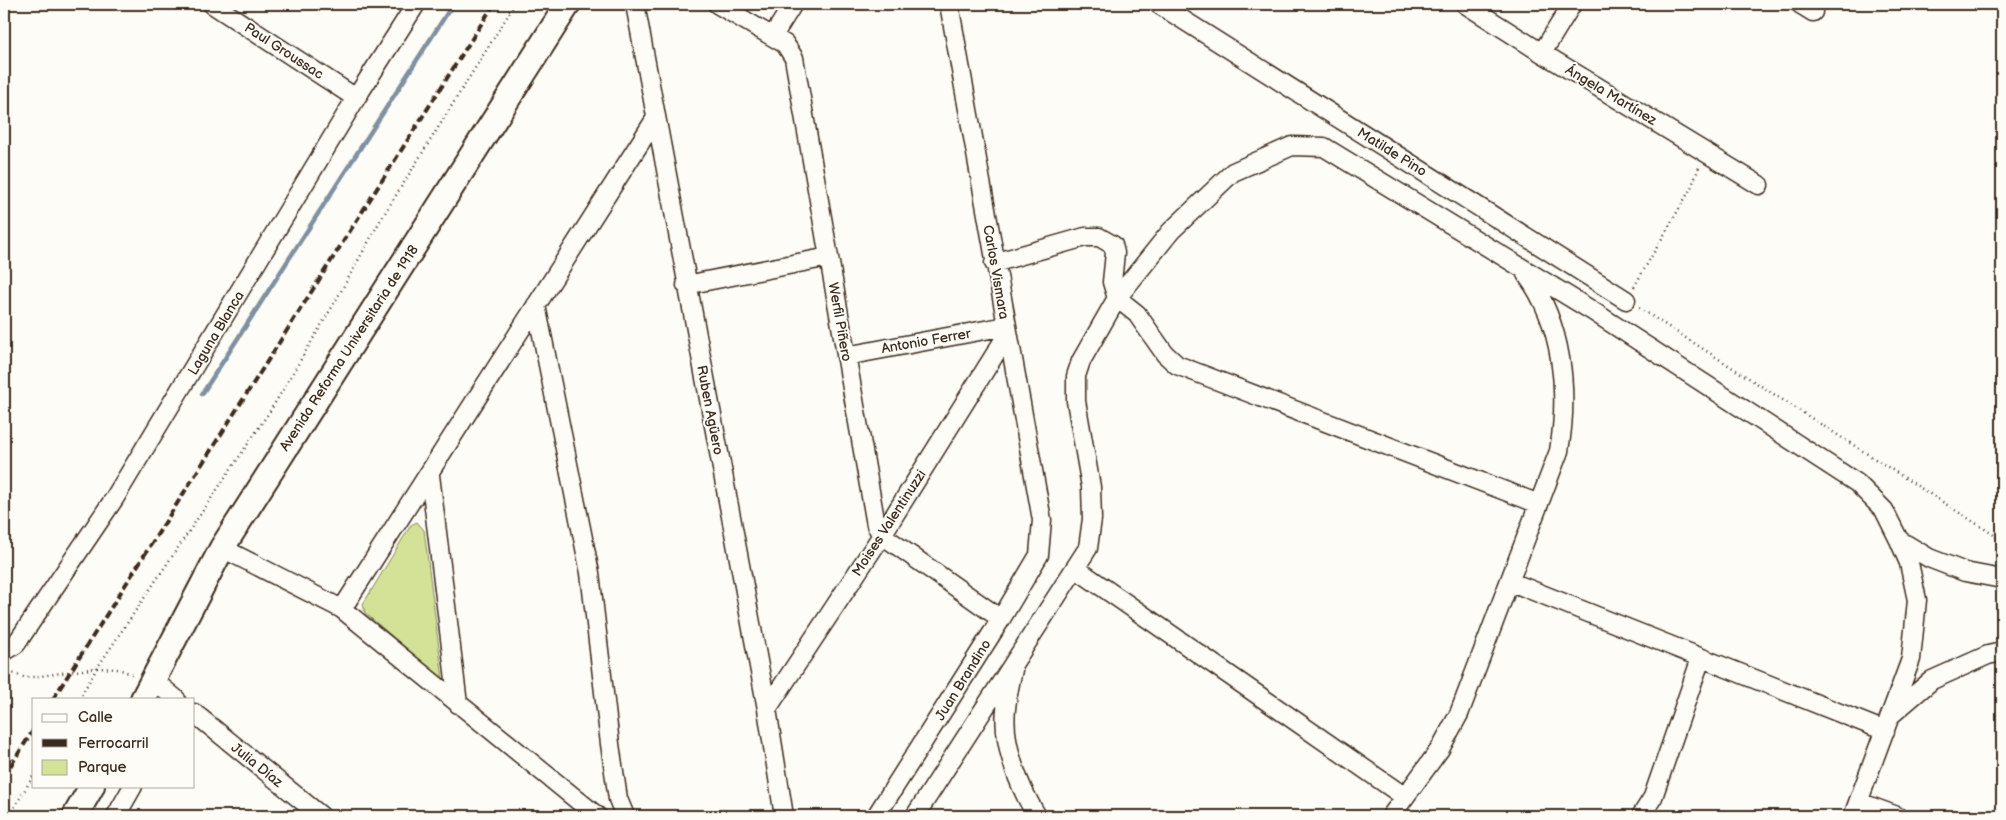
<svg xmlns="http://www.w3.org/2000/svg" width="2006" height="820" font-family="'Balsamiq Sans',sans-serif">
	<rect width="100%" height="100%" fill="#fdfcf7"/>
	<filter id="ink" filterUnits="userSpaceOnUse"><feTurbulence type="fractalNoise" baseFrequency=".02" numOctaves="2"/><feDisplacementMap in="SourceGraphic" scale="10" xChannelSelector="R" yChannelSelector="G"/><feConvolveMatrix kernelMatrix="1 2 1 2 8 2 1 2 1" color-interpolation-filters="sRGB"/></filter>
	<g filter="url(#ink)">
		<!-- green -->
		<path fill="#d3e296" stroke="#87865a" d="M 417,522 L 424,530 L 443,680 L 365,613 L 363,604 L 411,525 Z"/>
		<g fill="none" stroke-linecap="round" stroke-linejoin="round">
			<!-- stream -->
			<path stroke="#7f91a0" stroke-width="4.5" d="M 202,394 L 453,4"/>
			<defs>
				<path id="minor" d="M 212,4 L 356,98
					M 635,4 L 767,709 L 784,816
					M 717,4 L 785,44 L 794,58 L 876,525 L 882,535 L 1001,619
					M 1158,4 L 1626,300
					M 1465,4 L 1542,53 L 1759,185
					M 1800,4 L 1813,12
					M 773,36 L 793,4
					M 1542,53 L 1572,4
					M 994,263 L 1085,237 L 1099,237 L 1113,245 L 1115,253 L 1112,282 L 1117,298 L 1137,314 L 1165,354 L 1177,365 L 1539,504
					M 686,285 L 829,257
					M 536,305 L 590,573 L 610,744 L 618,799 L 625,816
					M 846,356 L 1006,326
					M 430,475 L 458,704
					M 222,548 L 342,609 L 597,816
					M 1075,568 L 1405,797
					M 1511,582 L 1885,731
					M 342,609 L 656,118
					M 4,652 L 16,644 L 114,499 L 356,98 L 416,4
					M 1013,670 C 1010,683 1007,696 1006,709 C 1002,744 1019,787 1037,816
					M 153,680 L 176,699
					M 767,709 L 882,535 L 1007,335
					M 194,713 L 321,816
					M 1891,715 L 1932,680 L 1988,655 L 2002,652
					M 1859,802 L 1897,816
					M 116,816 L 133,786
					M 876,816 L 1001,619 L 1039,555 L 1042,520 L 949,4
					M 915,816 L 1088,548 L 1092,519 L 1091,487 L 1076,401 L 1076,376 L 1081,361 L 1117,298 L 1171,231 L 1233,172 L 1292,146 L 1324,147 L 1591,310 L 1857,483 L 1884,510 L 1899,540 L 1929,558 L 1965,572 L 2002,579
					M 1391,816 L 1440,749 L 1459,714 L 1559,451 C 1569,391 1563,324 1526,274
					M 1641,816 L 1653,797 L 1701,658
					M 1853,816 L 1911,659 L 1917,600 L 1909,563 L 1899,540"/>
				<path id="secondary" d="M 143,699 L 222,548 L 568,4
					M 75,816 L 92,786"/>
			</defs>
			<!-- minor casing -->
			<use href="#minor" stroke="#3b2a1e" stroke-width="21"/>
			<!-- secondary casing -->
			<use href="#secondary" stroke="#3b2a1e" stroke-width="28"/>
			<!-- path -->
			<path stroke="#3b2a1e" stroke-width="2.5" stroke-dasharray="1 4" stroke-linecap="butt" d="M 1634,287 L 1691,188 L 1699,167
				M 1639,308 L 2002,540
				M 4,670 L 26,678 L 97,668 L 118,669 L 135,675
				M 79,699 L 97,668 L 272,408 L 335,302 L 380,221 L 515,4
				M 9,816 L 34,775"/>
			<!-- minor -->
			<use href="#minor" stroke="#fdfcf7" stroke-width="18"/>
			<!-- secondary -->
			<use href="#secondary" stroke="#fdfcf7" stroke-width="24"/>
			<!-- rail -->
			<path stroke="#3b2a1e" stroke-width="4" stroke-dasharray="8 4" stroke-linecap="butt" d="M 53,699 L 494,4
				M 4,776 L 34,729"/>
		</g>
	</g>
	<g text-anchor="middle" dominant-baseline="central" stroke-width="4" stroke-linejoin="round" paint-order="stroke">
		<!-- street labels -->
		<g font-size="14" fill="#3b2a1e" stroke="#fdfcf7">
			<text transform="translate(284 51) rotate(33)">Paul Groussac</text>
			<text transform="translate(1611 95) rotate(31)">Ángela Martínez</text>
			<text transform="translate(1392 152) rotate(32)">Matilde Pino</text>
			<text transform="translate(996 272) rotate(80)">Carlos Vismara</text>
			<text transform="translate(840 322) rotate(80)">Werfil Piñero</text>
			<text transform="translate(216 333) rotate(-59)">Laguna Blanca</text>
			<text transform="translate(926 341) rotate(-10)">Antonio Ferrer</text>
			<text transform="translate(349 348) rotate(-57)">Avenida Reforma Universitaria de 1918</text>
			<text transform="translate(710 410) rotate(79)">Ruben Agüero</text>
			<text transform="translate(889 523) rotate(-57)">Moises Valentinuzzi</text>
			<text transform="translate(963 680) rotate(-58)">Juan Brandino</text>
			<text transform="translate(257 765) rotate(39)">Julia Díaz</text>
		</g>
	</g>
	<!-- margin -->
	<rect width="2006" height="820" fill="none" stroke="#fdfcf7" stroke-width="20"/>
	<rect x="10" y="10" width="1986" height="800" fill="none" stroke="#3b2a1e" stroke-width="2" filter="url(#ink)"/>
	<!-- legend -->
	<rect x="32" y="698" width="162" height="90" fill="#fdfcf7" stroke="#afa8a0"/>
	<rect x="42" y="714" width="25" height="8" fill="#fdfcf7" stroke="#afa8a0"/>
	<text x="78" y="722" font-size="15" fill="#3b2a1e">Calle</text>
	<rect x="42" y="739" width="25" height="8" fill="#3b2a1e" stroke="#afa8a0"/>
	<text x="78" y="748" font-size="15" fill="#3b2a1e">Ferrocarril</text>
	<rect x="42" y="760" width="25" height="15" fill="#d3e296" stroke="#afa8a0"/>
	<text x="78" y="772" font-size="15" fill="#3b2a1e">Parque</text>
</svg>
